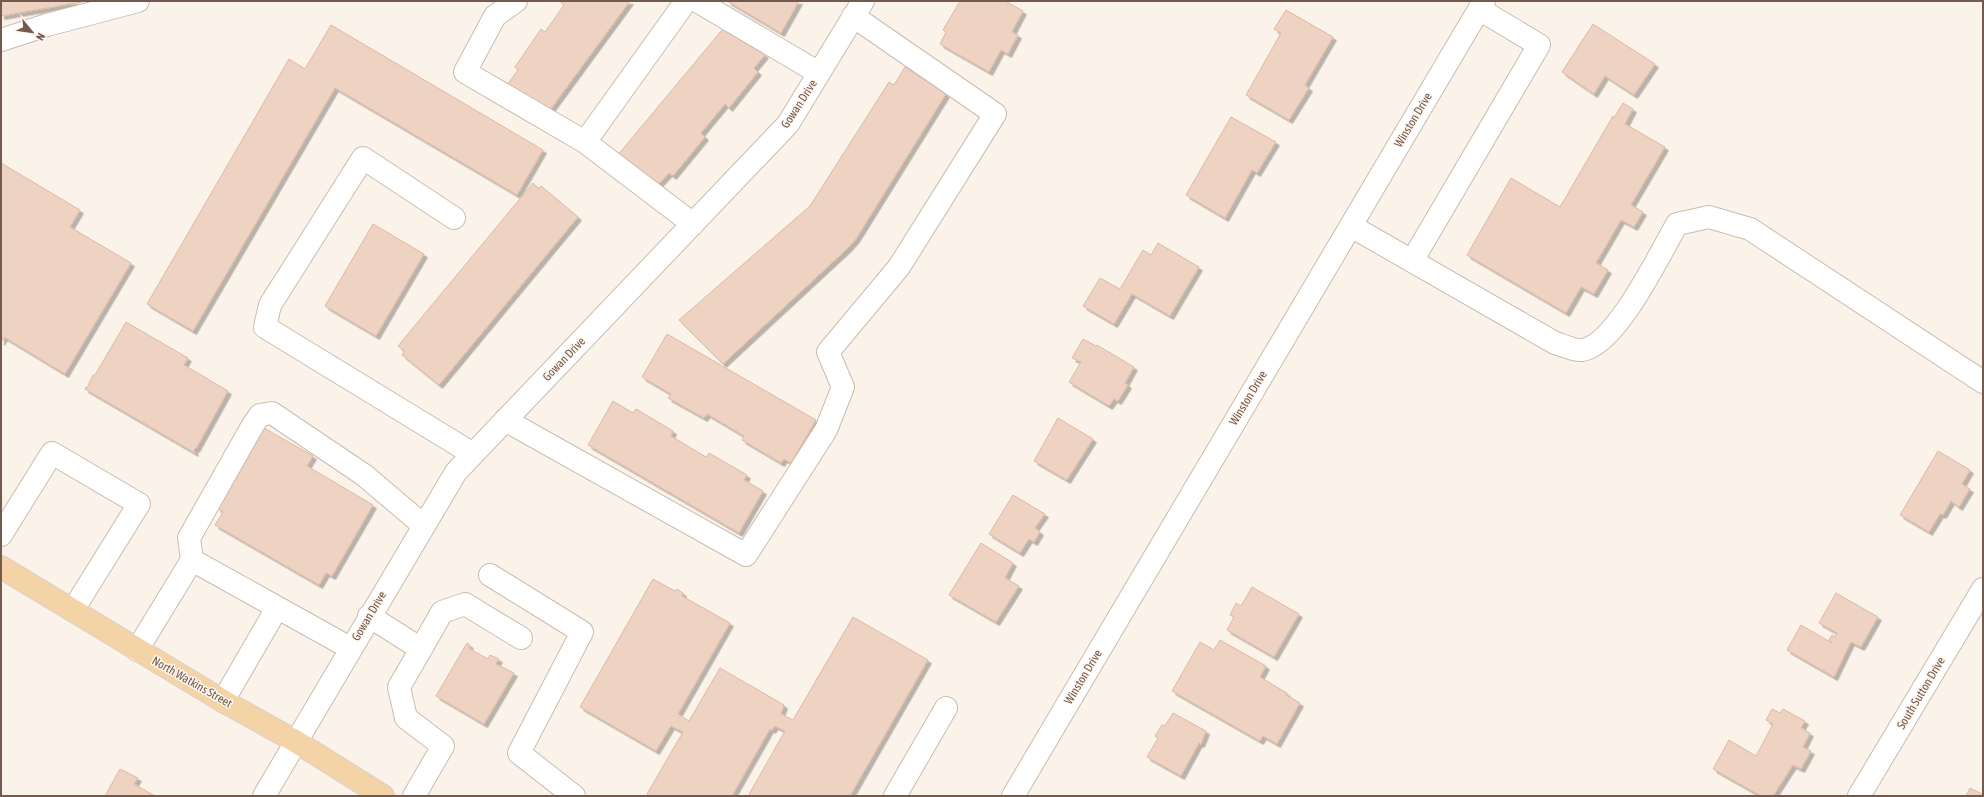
<svg xmlns="http://www.w3.org/2000/svg" width="1984" height="797" font-family="'Asap Condensed',sans-serif">
	<defs>
		<filter id="shadow"><feDropShadow dx="3.5" dy="3.5" stdDeviation="0" flood-color="#0004"/></filter>
	</defs>
	<rect width="100%" height="100%" fill="#fbf3e9"/>
	<!-- building -->
	<path fill="#eed2c2" stroke="#dfb8a4" filter="url(#shadow)" d="M 1,1 L 87,1 L 1,16 Z
		M 562,1 L 630,1 L 545,117 L 505,88 L 518,70 L 515,67 L 541,29 L 545,32 L 564,5 L 561,3 Z
		M 727,1 L 799,1 L 781,33 Z
		M 960,1 L 1005,1 L 1023,11 L 1012,32 L 1018,35 L 1008,54 L 1001,50 L 989,72 L 940,44 L 946,32 L 943,30 Z
		M 1286,10 L 1333,37 L 1305,85 L 1309,88 L 1289,120 L 1246,95 L 1281,33 L 1274,29 Z
		M 727,24 L 765,55 L 754,68 L 758,72 L 729,108 L 725,104 L 701,133 L 705,137 L 673,176 L 669,173 L 655,188 L 617,156 Z
		M 1593,24 L 1655,64 L 1634,95 L 1605,76 L 1594,94 L 1562,72 Z
		M 331,25 L 543,150 L 517,195 L 335,88 L 193,331 L 147,304 L 289,59 L 305,69 Z
		M 905,67 L 946,94 L 856,239 L 848,248 L 723,364 L 679,320 L 810,206 L 889,82 L 894,85 Z
		M 1623,103 L 1633,109 L 1625,124 L 1665,147 L 1631,205 L 1643,212 L 1634,227 L 1621,220 L 1596,263 L 1608,270 L 1594,294 L 1581,287 L 1566,313 L 1467,255 L 1511,178 L 1560,207 L 1613,116 L 1614,118 Z
		M 1231,117 L 1276,142 L 1257,173 L 1252,170 L 1225,218 L 1186,195 Z
		M 1,163 L 80,210 L 70,227 L 131,263 L 65,374 L 4,337 L 1,342 Z
		M 533,183 L 539,189 L 541,186 L 578,217 L 439,385 L 402,355 L 405,351 L 398,346 Z
		M 373,224 L 424,254 L 376,336 L 325,306 Z
		M 1158,243 L 1199,267 L 1170,316 L 1132,294 L 1114,324 L 1083,306 L 1100,278 L 1120,289 L 1143,250 L 1151,255 Z
		M 126,322 L 188,358 L 184,365 L 228,391 L 196,449 L 195,448 L 194,451 L 195,453 L 85,389 L 86,387 L 87,388 L 93,375 L 95,375 Z
		M 667,334 L 816,420 L 791,463 L 784,459 L 781,463 L 742,440 L 744,436 L 707,414 L 704,418 L 668,398 L 671,394 L 642,377 Z
		M 1083,339 L 1096,346 L 1097,345 L 1134,367 L 1125,383 L 1128,385 L 1118,401 L 1114,399 L 1109,406 L 1069,382 L 1081,362 L 1072,358 Z
		M 613,401 L 633,413 L 636,409 L 673,431 L 671,436 L 706,457 L 709,453 L 747,475 L 744,480 L 763,491 L 739,533 L 588,445 Z
		M 1058,418 L 1093,439 L 1067,480 L 1034,461 Z
		M 264,428 L 313,456 L 307,466 L 373,505 L 332,576 L 326,573 L 319,585 L 215,525 L 223,512 L 217,508 Z
		M 1938,451 L 1970,470 L 1962,484 L 1970,489 L 1959,507 L 1951,501 L 1943,515 L 1940,514 L 1929,532 L 1900,515 Z
		M 1013,495 L 1045,514 L 1035,528 L 1040,532 L 1034,542 L 1029,539 L 1020,553 L 989,534 Z
		M 981,543 L 1013,563 L 1005,578 L 1019,586 L 996,622 L 949,595 Z
		M 653,579 L 675,591 L 677,589 L 683,593 L 682,596 L 730,623 L 678,714 L 689,721 L 720,668 L 784,705 L 781,714 L 793,720 L 853,617 L 928,660 L 850,796 L 748,796 L 785,731 L 775,726 L 772,730 L 770,729 L 732,796 L 650,796 L 647,794 L 683,732 L 671,726 L 656,751 L 580,707 Z
		M 1252,587 L 1299,614 L 1274,657 L 1227,630 L 1234,617 L 1230,615 L 1236,603 L 1241,606 Z
		M 1836,593 L 1878,617 L 1861,647 L 1851,642 L 1834,677 L 1787,650 L 1801,625 L 1832,643 L 1829,640 L 1832,635 L 1835,637 L 1837,633 L 1819,623 Z
		M 1220,640 L 1266,666 L 1260,677 L 1287,693 L 1286,695 L 1300,703 L 1277,744 L 1263,736 L 1260,741 L 1172,691 L 1200,642 L 1214,650 Z
		M 467,643 L 470,645 L 468,648 L 488,659 L 490,655 L 499,659 L 496,664 L 514,673 L 484,724 L 436,696 Z
		M 1772,709 L 1780,713 L 1783,709 L 1805,721 L 1801,728 L 1810,733 L 1803,747 L 1811,751 L 1801,769 L 1793,765 L 1773,796 L 1761,796 L 1713,769 L 1729,740 L 1756,756 L 1773,724 L 1766,720 Z
		M 1173,713 L 1206,731 L 1201,744 L 1199,743 L 1181,776 L 1147,757 L 1158,738 L 1155,736 L 1162,725 L 1165,726 Z
		M 120,769 L 138,778 L 134,784 L 155,796 L 105,796 Z
		M 1970,788 L 1982,794 L 1983,796 L 1966,796 Z"/>
	<g fill="none" stroke-linecap="round" stroke-linejoin="round">
		<defs>
			<path id="minor" d="M 516,1 L 495,16 L 465,72 L 585,142 L 686,1
				M 697,1 L 819,73
				M 1,40 L 47,25 L 138,1
				M 585,142 L 693,224
				M 454,218 L 363,158 L 270,305 L 265,327 L 473,454
				M 1351,226 L 1555,343 C 1563,345 1574,351 1582,350 C 1616,346 1660,253 1677,224 L 1709,217 L 1750,229 L 1983,382
				M 1412,261 L 1539,45 L 1479,9
				M 505,420 L 746,555 L 826,430 L 843,387 L 828,352 L 899,267 L 995,114 L 853,16
				M 1,535 L 52,453 L 139,504 L 73,610
				M 192,560 L 189,538 L 253,425 L 260,415 L 272,413 L 364,475 L 423,525
				M 490,575 L 582,632 L 519,753 L 574,796
				M 369,616 L 421,649 L 399,687 L 406,718 L 443,746 L 414,796
				M 421,649 L 442,612 L 465,604 L 521,638
				M 137,650 L 192,560 L 350,648
				M 223,701 L 277,608
				M 264,796 L 456,472 L 788,124 L 863,1
				M 895,796 L 946,708
				M 1013,796 L 1484,1
				M 1859,796 L 1983,589"/>
			<path id="major" d="M 1,567 L 223,701 L 295,741 L 383,796"/>
		</defs>
		<!-- minor casing -->
		<use href="#minor" stroke="#ccbbaf" stroke-width="24"/>
		<!-- major casing -->
		<use href="#major" stroke="#d8d1cd" stroke-width="24"/>
		<!-- minor -->
		<use href="#minor" stroke="#fff" stroke-width="22"/>
		<!-- major -->
		<use href="#major" stroke="#f4d3a7" stroke-width="22"/>
	</g>
	<g text-anchor="middle" dominant-baseline="central" stroke-width="3" stroke-linejoin="round" paint-order="stroke">
		<!-- street labels -->
		<g font-size="12" fill="#735a4e" stroke="#fef7ef">
			<text transform="translate(799 104) rotate(-57)">Gowan Drive</text>
			<text transform="translate(1413 120) rotate(-59)">Winston Drive</text>
			<text transform="translate(564 359) rotate(-46)">Gowan Drive</text>
			<text transform="translate(1248 398) rotate(-59)">Winston Drive</text>
			<text transform="translate(369 616) rotate(-59)">Gowan Drive</text>
			<text transform="translate(1083 677) rotate(-59)">Winston Drive</text>
			<text transform="translate(192 682) rotate(30)">North Watkins Street</text>
			<text transform="translate(1921 693) rotate(-59)">South Sutton Drive</text>
		</g>
	</g>
	<!-- border -->
	<rect width="1984" height="797" fill="none" stroke="#735a4e" stroke-width="4"/>
	<!-- north arrow -->
	<g transform="translate(32 32) rotate(119)" stroke="#fef7ef" stroke-width="3" paint-order="stroke">
	<path d="M0-3L7 15L0 10L-7 15Z" fill="#735a4e"/>
	<text y="-6" font-size="11" font-weight="bold" text-anchor="middle" fill="#735a4e">N</text>
	</g>
</svg>
